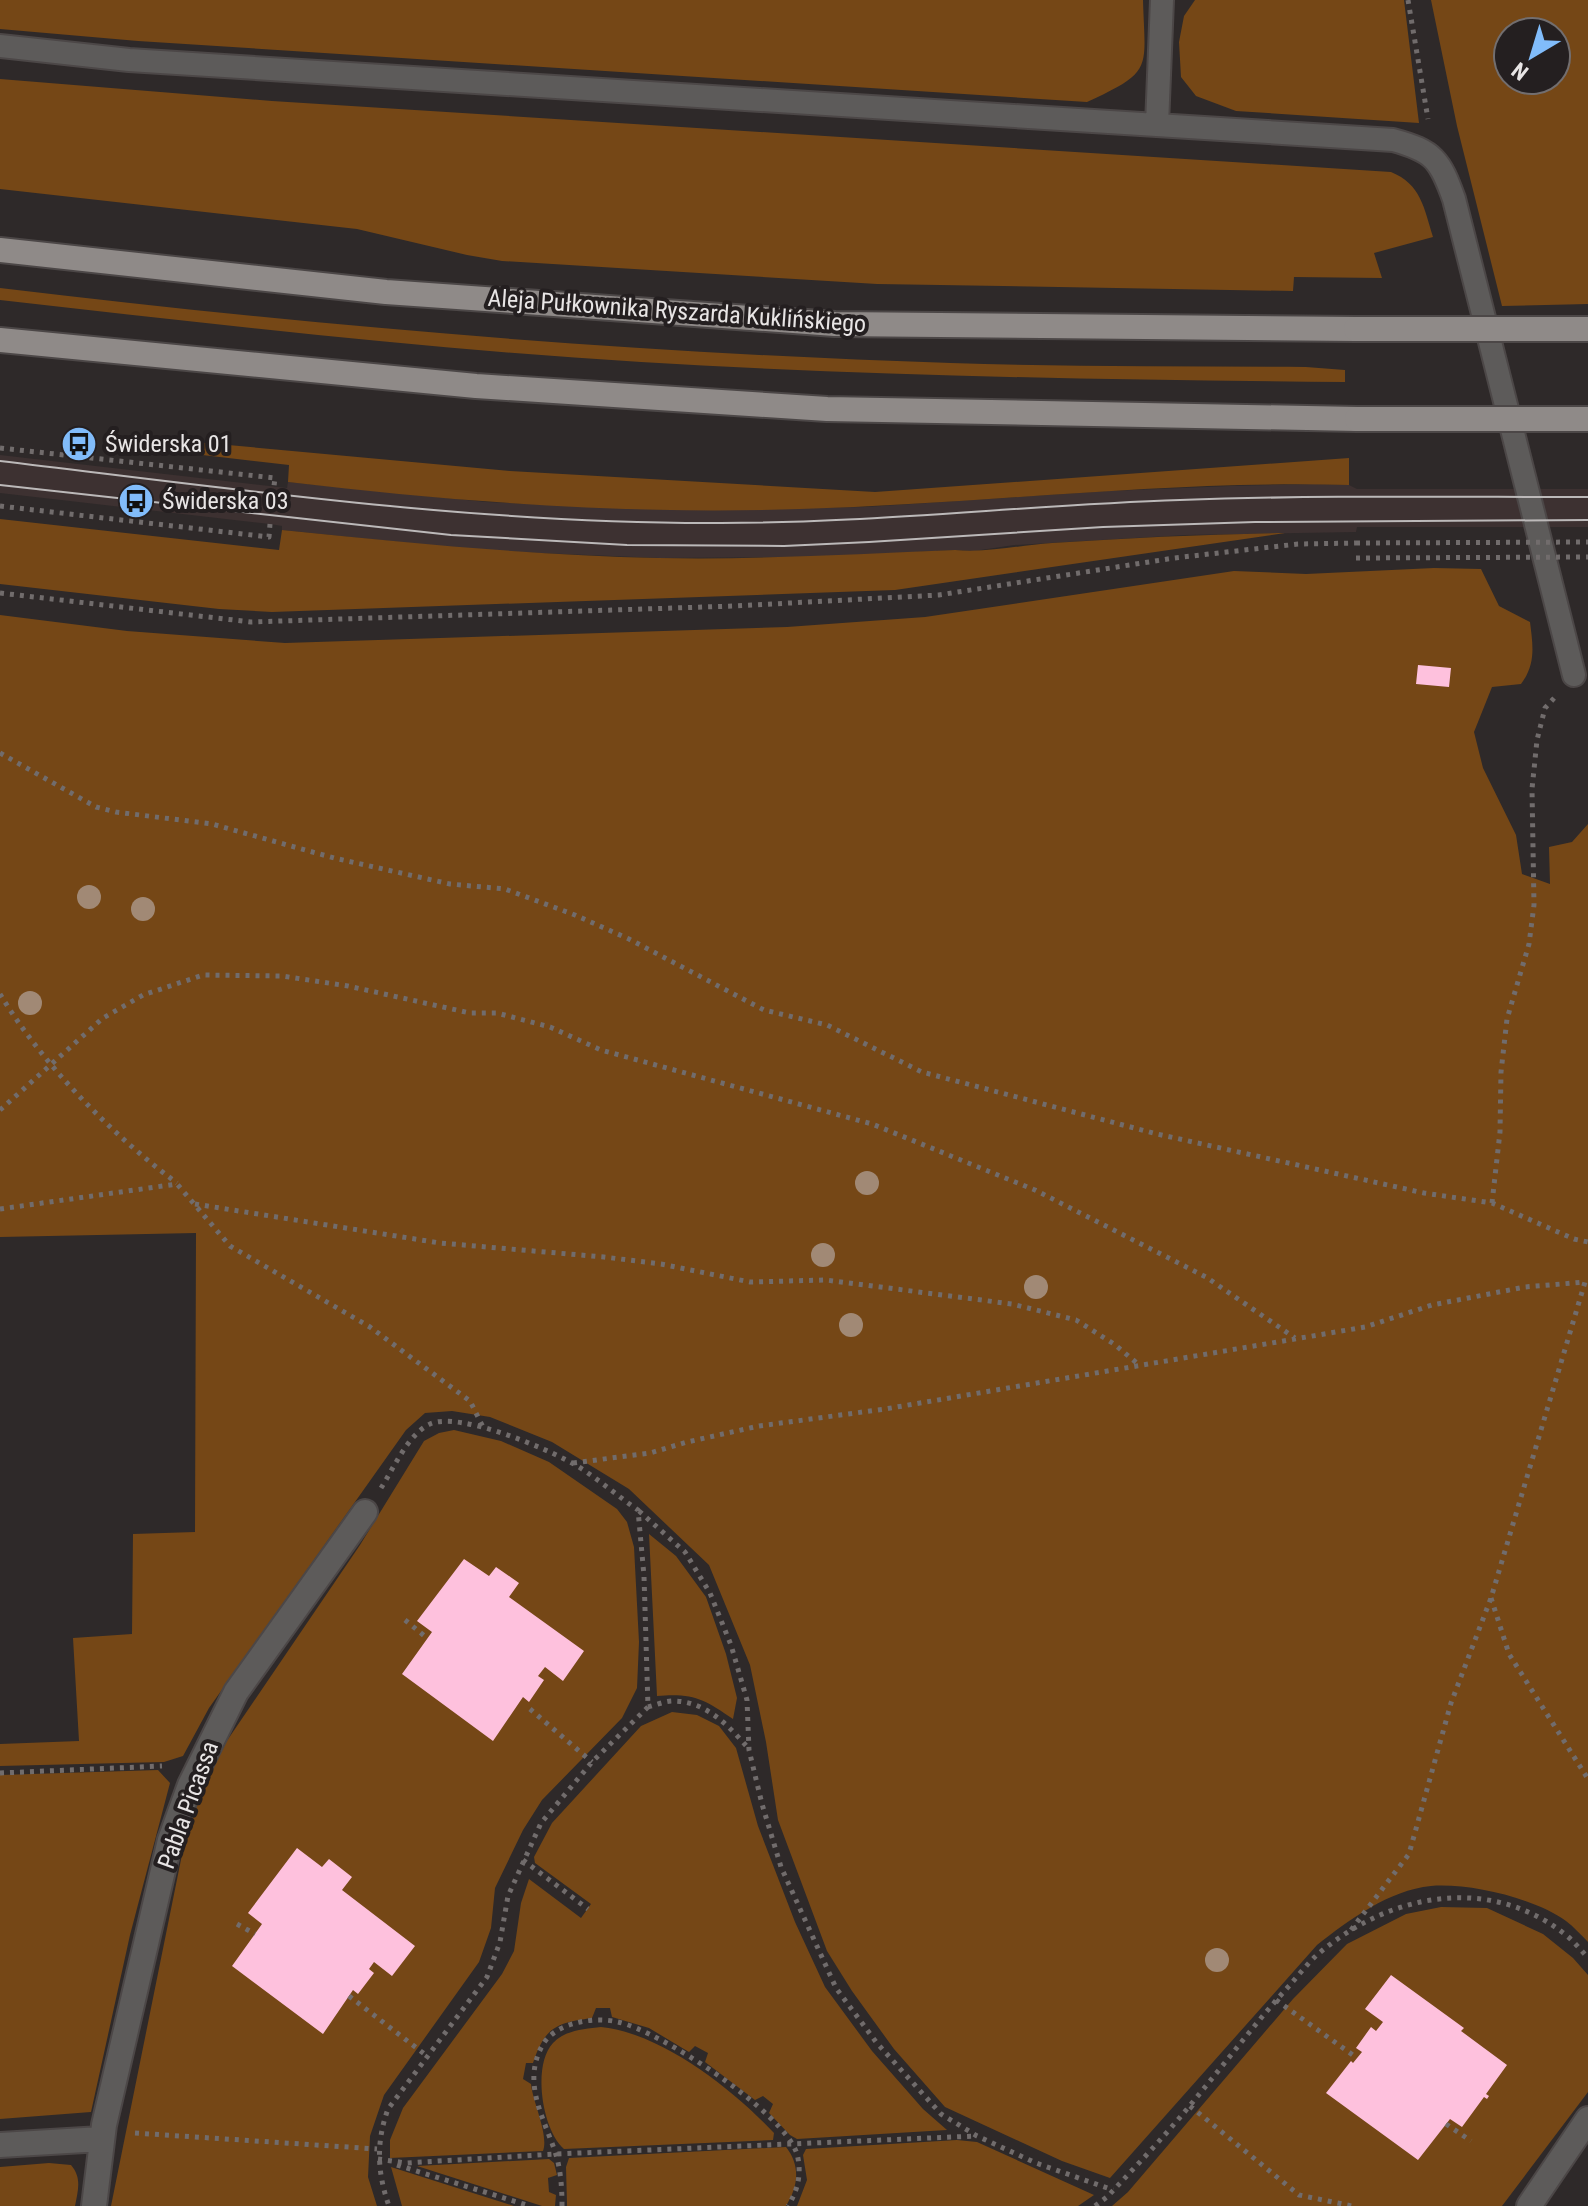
<svg xmlns="http://www.w3.org/2000/svg" width="1588" height="2206" font-family="'Roboto Condensed',sans-serif">
	<rect width="100%" height="100%" fill="#2e2929"/>
	<!-- built -->
	<path fill="#3d3131" d="M 0,455 L 287,488 L 288,482 L 486,502 L 668,510 L 866,507 L 1109,491 L 1230,486 L 1315,484 L 1349,485 L 1357,489 L 1588,489 L 1588,527 L 1357,527 L 1356,532 L 1186,535 L 1014,545 L 974,551 L 955,550 L 821,557 L 660,558 L 539,553 L 476,550 L 282,530 L 282,526 L 270,524 L 0,493 Z"/>
	<!-- green -->
	<path fill="#754716" fill-rule="evenodd" d="M 0,0 L 1143,0 C 1145,70 1154,71 1087,102 L 138,41 L 0,29 Z
		M 1195,0 L 1404,0 L 1419,123 L 1236,111 L 1196,96 L 1181,77 L 1179,42 L 1184,16 Z
		M 1431,0 L 1588,0 L 1588,304 L 1502,306 L 1457,126 ZM 1556,32 L 1556,80 L 1508,80 L 1508,32 Z
		M 0,79 L 272,101 L 1391,172 C 1421,184 1424,208 1433,237 L 1374,253 L 1382,278 L 1294,277 L 1293,291 L 877,284 L 502,261 L 467,255 L 357,229 L 0,189 Z
		M 0,288 C 315,326 633,353 951,363 C 1069,367 1188,366 1306,367 L 1345,370 L 1345,382 C 1110,380 875,376 641,362 C 426,349 213,324 0,300 Z
		M 195,442 L 510,471 L 875,492 L 1349,458 L 1349,485 C 1166,480 983,504 800,509 C 629,515 458,502 288,482 L 289,465 L 194,454 Z
		M 0,519 L 279,550 L 282,530 C 407,543 532,555 658,558 C 757,560 856,554 955,550 C 988,553 1020,545 1052,543 C 1130,538 1207,534 1285,533 L 895,590 L 272,612 L 219,609 L 0,584 Z
		M 1434,568 L 1481,569 L 1499,606 L 1530,622 C 1533,646 1536,664 1521,684 L 1492,687 L 1474,732 L 1483,768 L 1516,835 L 1522,874 L 1550,884 L 1549,847 L 1572,842 L 1588,824 L 1588,1942 C 1581,1935 1574,1927 1566,1921 C 1534,1898 1470,1883 1431,1886 C 1389,1890 1349,1920 1317,1945 L 1110,2178 L 1062,2161 L 945,2107 L 894,2049 L 852,1991 L 827,1951 L 778,1820 L 766,1742 L 750,1665 L 709,1565 L 629,1489 L 552,1442 L 490,1417 L 452,1411 L 425,1413 L 406,1430 L 209,1708 L 183,1756 L 164,1762 L 0,1766 L 0,1744 L 79,1741 L 73,1638 L 132,1634 L 133,1534 L 195,1532 L 196,1233 L 0,1237 L 0,615 L 127,631 L 285,643 L 787,627 L 925,617 L 1234,571 L 1306,574 Z
		M 454,1430 L 501,1441 L 549,1462 L 617,1509 L 627,1522 L 634,1547 L 639,1642 L 637,1688 L 622,1718 L 542,1800 L 523,1830 L 495,1888 L 491,1928 L 479,1962 L 384,2095 L 370,2136 L 368,2177 L 377,2206 L 111,2206 L 188,1825 L 222,1748 L 360,1545 L 424,1441 L 439,1433 Z
		M 649,1534 L 676,1556 L 706,1597 L 726,1654 L 737,1698 L 733,1719 C 704,1699 693,1693 657,1696 Z
		M 672,1712 L 697,1715 L 719,1726 L 736,1748 L 758,1826 L 795,1922 L 825,1987 L 872,2051 L 923,2109 L 947,2130 L 797,2139 L 790,2135 L 769,2113 L 773,2104 L 763,2096 L 755,2100 L 705,2062 L 708,2053 L 695,2046 L 689,2052 L 649,2028 L 612,2017 L 610,2008 L 596,2008 L 592,2018 C 556,2023 545,2027 533,2063 L 526,2063 L 523,2079 L 531,2084 C 533,2103 549,2135 543,2151 L 390,2158 L 390,2140 L 403,2108 L 502,1974 L 514,1951 L 521,1903 L 529,1879 L 581,1918 L 591,1904 L 535,1863 L 534,1857 L 552,1823 L 641,1726 Z
		M 158,1770 L 170,1783 L 130,1935 L 91,2112 L 0,2119 L 0,1775 Z
		M 1441,1907 L 1487,1908 L 1543,1934 L 1573,1958 L 1588,1975 L 1588,2092 L 1502,2206 L 1112,2206 L 1128,2192 L 1293,1999 L 1347,1944 L 1406,1914 Z
		M 601,2027 C 661,2033 733,2089 774,2133 L 773,2140 L 564,2149 C 542,2130 532,2065 553,2043 C 565,2030 585,2029 601,2027 Z
		M 957,2140 L 977,2142 L 1094,2195 L 1078,2206 L 797,2206 L 807,2180 L 803,2155 L 806,2149 Z
		M 786,2147 C 801,2166 798,2187 786,2206 L 567,2206 L 567,2204 L 566,2167 L 569,2158 Z
		M 549,2159 L 554,2163 L 557,2175 L 548,2178 L 549,2192 L 556,2195 L 555,2206 L 542,2206 L 417,2166 Z
		M 49,2163 L 71,2165 C 82,2178 78,2190 75,2206 L 0,2206 L 0,2167 Z
		M 391,2167 L 514,2206 L 402,2206 Z"/>
	<!-- building -->
	<path fill="#fec1dd" d="M 1418,665 L 1451,668 L 1449,687 L 1416,684 Z
		M 464,1559 L 489,1576 L 496,1567 L 519,1583 L 509,1597 L 584,1651 L 563,1681 L 545,1667 L 538,1676 L 544,1680 L 529,1702 L 523,1697 L 493,1741 L 402,1674 L 432,1632 L 417,1621 Z
		M 297,1848 L 322,1867 L 329,1859 L 352,1877 L 342,1890 L 415,1946 L 392,1976 L 374,1962 L 369,1969 L 374,1973 L 358,1994 L 353,1990 L 323,2034 L 232,1966 L 262,1924 L 248,1913 Z
		M 1391,1975 L 1464,2028 L 1461,2031 L 1507,2065 L 1486,2094 L 1489,2096 L 1487,2099 L 1484,2097 L 1462,2127 L 1450,2119 L 1418,2160 L 1326,2093 L 1351,2061 L 1353,2063 L 1362,2052 L 1356,2048 L 1371,2027 L 1376,2031 L 1383,2022 L 1365,2009 Z"/>
	<g fill="none" stroke-linecap="round" stroke-linejoin="round">
		<defs>
			<path id="lane" d="M 0,46 L 129,60 L 1393,140 C 1434,151 1440,160 1454,199 L 1574,675
				M 1157,125 L 1162,0"/>
			<path id="street" d="M 0,2145 L 101,2139
				M 94,2206 L 104,2125 L 170,1840 L 190,1785 L 236,1692 L 365,1512
				M 1529,2206 L 1588,2119"/>
			<path id="primary" d="M 0,250 L 386,292 L 835,324 L 1356,329
				M 0,340 L 476,386 L 827,409 L 1357,419"/>
		</defs>
		<!-- lane casing -->
		<use href="#lane" stroke="#4c4747" stroke-width="26"/>
		<!-- street casing -->
		<use href="#street" stroke="#4c4747" stroke-width="28"/>
		<!-- primary casing -->
		<use href="#primary" stroke="#4c4747" stroke-width="28"/>
		<!-- path -->
		<path stroke="#716c6c" stroke-width="5" stroke-dasharray="4 6" stroke-linecap="butt" d="M 1408,0 L 1428,119
			M 0,448 L 275,478 L 274,486
			M 0,506 L 269,537 L 270,524
			M 0,593 L 251,622 L 734,606 L 939,595 L 1174,558 L 1298,544 L 1356,543
			M 0,753 L 96,807 L 116,812 L 212,824 L 334,858 L 450,884 L 505,889 L 575,915 L 629,939 L 764,1010 L 827,1025 L 922,1072 L 1157,1134 L 1424,1193 L 1492,1203 L 1574,1239 L 1588,1242
			M 0,994 C 42,1064 112,1135 177,1183
			M 0,1110 L 103,1018 L 143,995 L 203,975 L 282,976 L 348,986 L 470,1013 L 497,1013 L 550,1027 L 601,1050 L 872,1124 L 1035,1190 L 1206,1277 L 1295,1338
			M 1492,1203 L 1500,1132 L 1501,1072 L 1507,1019 L 1529,944 L 1534,905 L 1532,789 L 1537,740 L 1545,708 L 1556,696
			M 195,1204 L 440,1243 L 604,1257 L 661,1264 L 750,1282 L 826,1280 L 1012,1304 L 1076,1320 L 1114,1344 L 1138,1364
			M 0,1209 L 177,1184 L 230,1246 L 370,1327 L 470,1401 L 483,1427
			M 573,1463 L 650,1453 L 687,1442 L 759,1426 L 885,1409 L 1365,1327 L 1432,1305 L 1525,1287 L 1585,1282
			M 381,1488 C 394,1468 408,1434 430,1424 C 459,1411 545,1448 572,1463 C 595,1476 616,1495 638,1510 L 644,1576 L 648,1707 L 592,1762 L 541,1823 L 508,1896 L 500,1942 L 487,1977 L 388,2109 C 376,2142 377,2172 389,2206
			M 639,1511 L 685,1552 L 710,1593 L 731,1645 L 747,1700 L 749,1750 L 762,1804 L 781,1867 L 836,1988 L 876,2042 L 941,2114 L 977,2136 L 1036,2163 L 1113,2190
			M 1491,1598 L 1509,1654 L 1588,1779
			M 405,1620 L 427,1638
			M 648,1707 C 656,1705 665,1701 673,1701 C 706,1701 729,1726 749,1749
			M 530,1709 L 592,1762
			M 0,1773 L 162,1766
			M 523,1860 L 588,1909
			M 237,1924 L 255,1934
			M 1351,1930 L 1409,1854 L 1451,1703 L 1491,1598 L 1585,1282 L 1588,1280
			M 349,1996 L 427,2056
			M 1276,2000 L 1357,2058
			M 1190,2106 L 1299,2195 L 1352,2206
			M 1446,2124 L 1471,2141
			M 135,2133 L 377,2149
			M 378,2159 L 406,2163 L 556,2154 L 976,2136
			M 397,2165 L 530,2206
			M 562,2206 C 562,2189 561,2174 557,2158 C 546,2121 521,2085 542,2046 C 554,2023 593,2016 618,2022 C 660,2031 784,2112 797,2154 C 802,2173 798,2190 788,2206
			M 1095,2206 L 1107,2197 C 1137,2165 1168,2133 1196,2098 C 1227,2061 1256,2022 1289,1986 C 1298,1976 1307,1964 1317,1955 C 1386,1895 1485,1874 1562,1932 C 1572,1939 1580,1949 1588,1958"/>
		<!-- lane -->
		<use href="#lane" stroke="#5d5b5a" stroke-width="22"/>
		<!-- street -->
		<use href="#street" stroke="#5d5b5a" stroke-width="24"/>
		<!-- primary -->
		<use href="#primary" stroke="#8f8a88" stroke-width="24"/>
		<!-- tram -->
		<path stroke="#bcb9b9" stroke-width="2" d="M 0,461 C 235,489 471,523 709,523 C 866,524 1023,505 1180,500 C 1316,495 1452,497 1588,497
			M 0,485 L 451,535 L 627,545 L 784,546 L 869,542 L 1103,527 L 1255,522 L 1588,520"/>
		<defs>
			<path id="primary-bridge" d="M 1356,329 L 1588,329
				M 1357,419 L 1588,419"/>
		</defs>
		<!-- primary-bridge casing -->
		<use href="#primary-bridge" stroke="#4c4747" stroke-width="28" stroke-linecap="butt"/>
		<!-- path-bridge -->
		<path stroke="#716c6c" stroke-width="5" stroke-dasharray="4 6" stroke-linecap="butt" d="M 1356,543 L 1588,542
			M 1356,558 L 1588,557"/>
		<!-- primary-bridge -->
		<use href="#primary-bridge" stroke="#8f8a88" stroke-width="24"/>
	</g>
	<!-- trees -->
	<g fill="#a18975">
		<circle cx="89" cy="897" r="12"/>
		<circle cx="143" cy="909" r="12"/>
		<circle cx="30" cy="1003" r="12"/>
		<circle cx="867" cy="1183" r="12"/>
		<circle cx="823" cy="1255" r="12"/>
		<circle cx="1036" cy="1287" r="12"/>
		<circle cx="851" cy="1325" r="12"/>
		<circle cx="1217" cy="1960" r="12"/>
	</g>
	<!-- icons -->
	<defs>
		<symbol id="bus-disc" viewBox="-11 -11 22 22"><circle r="9.5" fill="#81bcfa" stroke="#241f20"/><path d="M-5-6H5V4H4V6H2V4H-2V6H-4V4H-5ZM-3.5-4V0h7V-4ZM-3.5 1.2v1.5H-2V1.2ZM2 1.2v1.5H3.5V1.2Z" fill="#111"/></symbol>
	</defs>
	<g fill-rule="evenodd">
		<use href="#bus-disc" x="59" y="424" width="40" height="40"/>
		<use href="#bus-disc" x="116" y="481" width="40" height="40"/>
	</g>
	<g text-anchor="middle" dominant-baseline="central" stroke-width="8" stroke-linejoin="round" paint-order="stroke">
		<!-- street labels -->
		<g font-size="24" fill="#e8e5e5" stroke="#241f20">
			<text transform="translate(677 311) rotate(4)">Aleja Pułkownika Ryszarda Kuklińskiego</text>
			<text transform="translate(188 1805) rotate(-70)">Pabla Picassa</text>
		</g>
		<!-- poi labels -->
		<g font-size="24" fill="#e8e5e5" stroke="#241f20" text-anchor="start">
			<text x="105" y="444">Świderska 01</text>
			<text x="162" y="501">Świderska 03</text>
		</g>
	</g>
	<!-- north arrow -->
	<g transform="translate(1532 56) rotate(218)"><circle r="38" fill="#241f20" stroke="#726e6f" stroke-width="2"/>
	<path d="M0-6L14 30L0 20L-14 30Z" fill="#81bcfa"/>
	<text y="-12" font-size="22" font-weight="bold" text-anchor="middle" fill="#e8e5e5">N</text>
	</g>
</svg>
